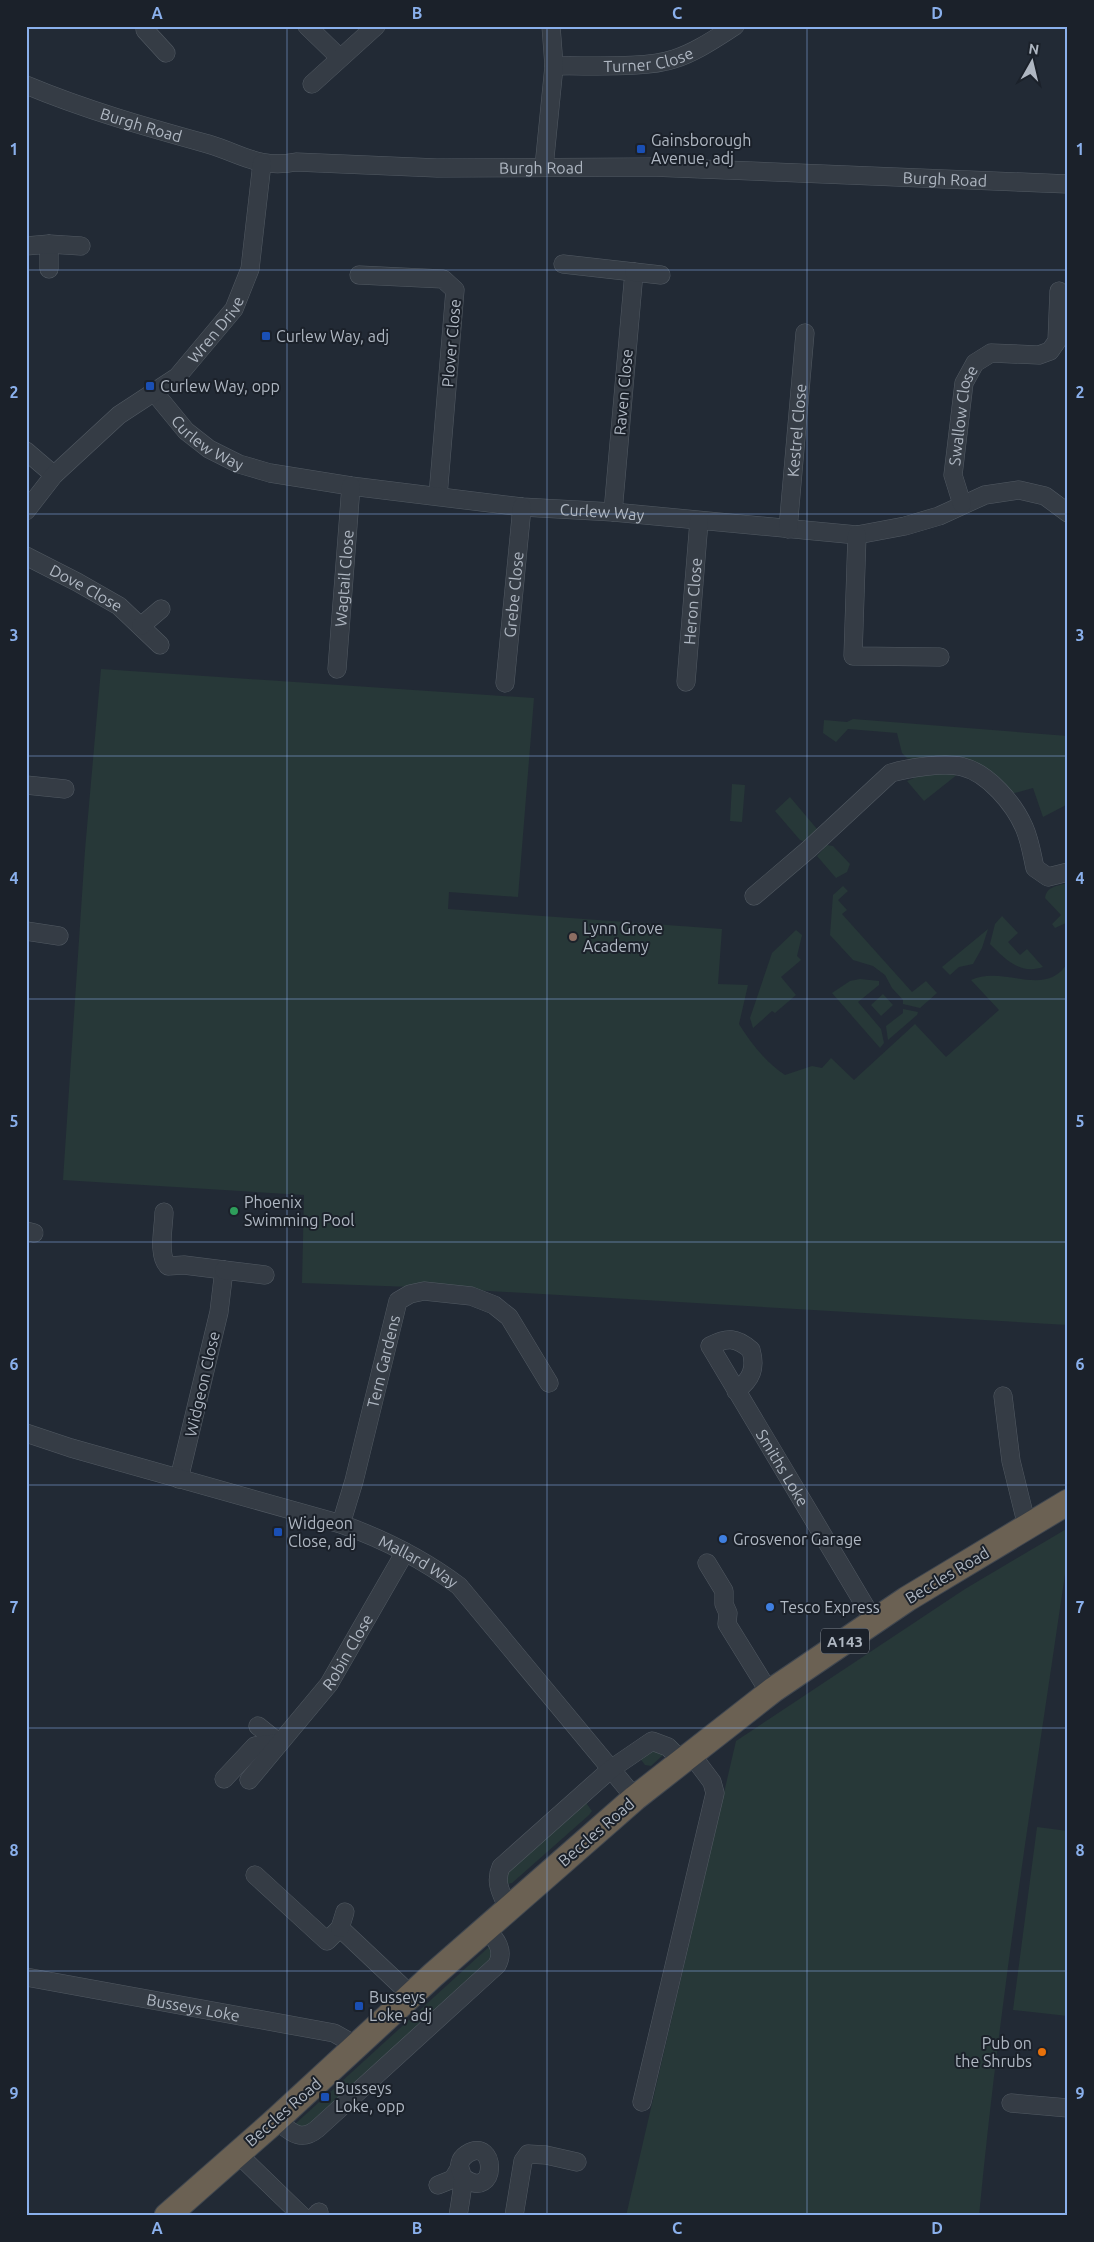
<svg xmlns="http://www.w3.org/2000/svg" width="1094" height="2242" font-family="Ubuntu,sans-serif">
	<rect width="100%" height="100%" fill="#222a35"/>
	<!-- green -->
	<path fill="#273838" d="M 101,669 L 534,698 L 518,897 L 449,892 L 448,909 L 722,929 L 718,984 L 748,985 L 739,1024 C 750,1042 767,1064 785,1075 L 812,1066 L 822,1068 L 831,1058 L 854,1080 L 915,1024 L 946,1057 L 999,1010 L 971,980 C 1004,964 1046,1000 1068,962 L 1068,1325 L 439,1288 L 302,1283 L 304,1195 L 63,1180 L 85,850 Z
		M 853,719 L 1068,736 L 1068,804 L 1043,817 L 1033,788 L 1011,794 L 996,779 L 907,758 L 902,753 L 897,733 L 848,729 L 836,742 L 823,733 L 824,720 L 847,722 Z
		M 947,773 L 958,774 L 924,801 L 907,781 L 924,774 Z
		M 732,784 L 745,785 L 742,822 L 730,821 Z
		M 790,797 L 817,829 L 818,832 L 808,843 L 800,840 L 775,811 Z
		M 827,845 L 833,846 L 850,864 L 847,872 L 836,878 L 817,856 Z
		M 1068,883 L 1068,922 L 1055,928 L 1052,924 L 1061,915 L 1045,898 C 1047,886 1057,886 1068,883 Z
		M 843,886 L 848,891 L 838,900 L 847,910 L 842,914 L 912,992 L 926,981 L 937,993 L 920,1008 L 903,1004 L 903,1000 L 892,988 L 885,975 L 873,966 L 853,960 L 830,935 L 833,895 Z
		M 1002,916 L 1018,933 L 1008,942 L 1020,955 L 1027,949 L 1043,967 C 1020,975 1005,959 990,944 L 995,924 Z
		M 988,929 L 982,948 L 973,964 L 959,967 L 950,975 L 942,967 Z
		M 796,930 L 802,935 L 797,956 L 801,960 L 781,977 L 796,995 L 775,1013 L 772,1011 L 753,1028 L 750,1018 L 772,953 Z
		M 860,979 L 879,981 L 879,985 L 858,1002 L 881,1029 L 884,1043 L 880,1048 L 832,993 L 850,981 Z
		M 883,994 L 893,1005 L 881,1016 L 871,1005 Z
		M 903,1009 L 918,1012 L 917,1015 L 888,1040 L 886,1026 L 903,1013 Z
		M 1068,1528 L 1068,1554 C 1036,1774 1000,1994 979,2216 L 626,2216 L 736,1741 L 965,1589 Z
		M 650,1748 L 662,1753 L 663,1755 L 651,1766 L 645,1765 L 639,1757 Z
		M 584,1800 L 592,1811 L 589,1815 L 512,1883 L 507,1884 L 504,1871 Z
		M 1037,1827 L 1068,1831 L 1068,2016 L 1013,2010 Z
		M 491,1945 L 492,1961 L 309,2128 L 294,2125 Z"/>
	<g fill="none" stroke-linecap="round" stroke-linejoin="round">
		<defs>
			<g id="minor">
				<path d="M 307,26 L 340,58"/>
				<path d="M 145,30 L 166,53"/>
				<path id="s1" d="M 554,66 C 586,65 645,69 674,59 C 696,52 716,38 735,26"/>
				<path d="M 312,84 L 376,26"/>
				<path id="s2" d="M 26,85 C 86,110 146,127 208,144 C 242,154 258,169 296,162 L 437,168 L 651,167 L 1068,184"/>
				<path d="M 544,167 L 554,66 L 551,26"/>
				<path d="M 49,244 L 49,269"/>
				<path d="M 26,246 L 49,244 L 81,246"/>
				<path d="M 563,264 L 634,272 L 613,512"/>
				<path d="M 634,272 L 661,275"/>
				<path d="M 359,275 L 443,279 L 455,290 L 438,496"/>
				<path id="s3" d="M 154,392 L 186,431 L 209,449 L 239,464 L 270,473 L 351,486 L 522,507 L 613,512 L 857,535 L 905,526 L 939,516 L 985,495 L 1019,490 L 1045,496 L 1068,513"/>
				<path d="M 26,451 L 54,475"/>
				<path id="s4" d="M 962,504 L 953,475 L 964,383 L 975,363 L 991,353 L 1039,355 L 1050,351 L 1057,341 L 1059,291"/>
				<path id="s5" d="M 26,511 L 54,475 L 119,415 L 177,377 L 234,309 L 250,269 L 262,163"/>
				<path id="s6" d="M 788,529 L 805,333"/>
				<path d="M 857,535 L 853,656 L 940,657"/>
				<path id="s7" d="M 26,556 L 77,582 L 119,606 L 160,645"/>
				<path d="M 141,626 L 161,609"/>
				<path id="s8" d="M 337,669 L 351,486"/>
				<path id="s9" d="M 686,682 L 699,521"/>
				<path id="s10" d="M 505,683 L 522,507"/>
				<path d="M 26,785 L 65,789"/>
				<path d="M 754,896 L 809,849 L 891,773 C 908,768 945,762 963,767 C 988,773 1014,804 1024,827 C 1030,840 1032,855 1035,868 L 1048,877 L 1068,872"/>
				<path d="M 26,931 L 59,936"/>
				<path d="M 164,1212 C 164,1227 157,1255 168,1266 L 184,1265 L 224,1270 L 219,1312 L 179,1479"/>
				<path d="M 26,1231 L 34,1233"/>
				<path d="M 224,1270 L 265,1275"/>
				<path id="s11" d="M 736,1391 C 752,1379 756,1368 751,1350 C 736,1337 727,1337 710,1346 L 874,1621"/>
				<path d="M 1003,1396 L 1011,1461 L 1027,1526"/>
				<path id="s12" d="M 26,1433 L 71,1448 L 341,1524 C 383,1539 423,1559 459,1586 L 635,1798"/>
				<path id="s13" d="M 341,1524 L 354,1481 L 398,1301 L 410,1294 L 424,1291 L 471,1296 L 494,1305 L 509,1317 L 549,1383"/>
				<path d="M 707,1563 L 724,1591 L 724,1604 L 728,1613 L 727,1624 L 769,1692"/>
				<path d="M 258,1726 L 279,1743"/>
				<path d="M 224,1779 L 255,1746 L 279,1743"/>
				<path id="s14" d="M 249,1780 L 329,1684 L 405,1552"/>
				<path d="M 255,1875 L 327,1941 L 340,1928 L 411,1995"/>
				<path d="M 508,1909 C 502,1894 494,1883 501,1867 L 611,1769 L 652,1741 L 668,1747 L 682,1761"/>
				<path d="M 340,1928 L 345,1912"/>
				<path id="s15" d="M 26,1977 L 334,2033 L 357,2046"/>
				<path d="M 642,2102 L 715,1793 L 712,1782 L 691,1754"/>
				<path d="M 1011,2103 L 1068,2108"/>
				<path d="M 276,2120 C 290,2131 300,2143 317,2129 L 497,1965 C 505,1950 496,1939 486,1929"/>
				<path d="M 237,2153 L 302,2216"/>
				<path d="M 438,2185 L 453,2179 L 459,2169"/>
				<path d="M 315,2216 L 319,2212"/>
				<path d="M 458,2216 C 460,2204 462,2193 463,2181 C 464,2175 458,2170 460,2163 C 461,2159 464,2156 467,2154 C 497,2135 498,2202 464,2178"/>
				<path d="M 514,2216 L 523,2161 L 528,2154 L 546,2155 L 577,2162"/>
			</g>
			<path id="highway" d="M 167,2216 L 276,2120 L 433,1975 L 635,1798 L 773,1690 L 907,1599 L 1068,1502"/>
		</defs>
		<!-- minor casing -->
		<use href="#minor" stroke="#525a63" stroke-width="19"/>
		<!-- highway casing -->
		<use href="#highway" stroke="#404750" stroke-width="27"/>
		<!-- minor -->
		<use href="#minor" stroke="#353c45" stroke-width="18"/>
		<!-- highway -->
		<use href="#highway" stroke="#6b6153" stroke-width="25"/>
	</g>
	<!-- grid -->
	<path fill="none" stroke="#8ab0ec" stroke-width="1" stroke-opacity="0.55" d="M 287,26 L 287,2216M 547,26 L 547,2216M 807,26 L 807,2216M 26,270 L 1068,270M 26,514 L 1068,514M 26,756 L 1068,756M 26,999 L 1068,999M 26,1242 L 1068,1242M 26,1485 L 1068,1485M 26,1728 L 1068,1728M 26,1971 L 1068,1971"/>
	<!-- markers -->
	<g fill="#1a4fb4" stroke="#1b212a" stroke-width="2">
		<rect x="636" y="144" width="10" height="10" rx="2.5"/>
		<rect x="261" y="331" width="10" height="10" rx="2.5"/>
		<rect x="145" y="381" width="10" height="10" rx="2.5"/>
		<rect x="273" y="1527" width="10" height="10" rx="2.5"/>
		<rect x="354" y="2001" width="10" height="10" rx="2.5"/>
		<rect x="320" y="2092" width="10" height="10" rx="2.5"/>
	</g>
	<circle fill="#8d6e63" stroke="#1b212a" stroke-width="2" cx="573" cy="937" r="5"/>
	<circle fill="#2e9e5b" stroke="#1b212a" stroke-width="2" cx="234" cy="1211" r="5"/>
	<g fill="#3f7fe0" stroke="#1b212a" stroke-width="2">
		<circle cx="723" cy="1539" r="5"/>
		<circle cx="770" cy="1607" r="5"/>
	</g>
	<circle fill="#e8710a" stroke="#1b212a" stroke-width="2" cx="1042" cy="2052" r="5"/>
	<g text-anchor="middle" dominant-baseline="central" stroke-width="4" stroke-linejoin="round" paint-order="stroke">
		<!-- shield labels -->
		<rect fill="#1b212a" stroke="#838a94" stroke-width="1" x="821" y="1628.5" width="48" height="25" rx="4"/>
		<g font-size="15" font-weight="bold" fill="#afb7c2">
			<text x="845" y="1641">A143</text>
		</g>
		<!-- street labels -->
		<g font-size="16" fill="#afb7c2" stroke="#1b212a">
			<text stroke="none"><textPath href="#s1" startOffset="95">Turner Close</textPath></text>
			<text stroke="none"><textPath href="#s2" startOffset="122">Burgh Road</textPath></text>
			<text stroke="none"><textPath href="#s2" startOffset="528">Burgh Road</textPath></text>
			<text stroke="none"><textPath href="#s2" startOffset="932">Burgh Road</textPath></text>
			<text stroke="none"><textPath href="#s5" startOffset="265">Wren Drive</textPath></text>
			<text transform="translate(451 343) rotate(-85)">Plover Close</text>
			<text transform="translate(623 392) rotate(-85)">Raven Close</text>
			<text stroke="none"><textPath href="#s4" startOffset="91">Swallow Close</textPath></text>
			<text stroke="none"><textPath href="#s6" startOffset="99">Kestrel Close</textPath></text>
			<text stroke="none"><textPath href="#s3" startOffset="75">Curlew Way</textPath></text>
			<text stroke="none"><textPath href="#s3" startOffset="480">Curlew Way</textPath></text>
			<text stroke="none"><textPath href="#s8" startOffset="91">Wagtail Close</textPath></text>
			<text stroke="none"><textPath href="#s7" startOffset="68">Dove Close</textPath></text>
			<text stroke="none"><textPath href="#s10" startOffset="89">Grebe Close</textPath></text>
			<text stroke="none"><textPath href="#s9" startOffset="81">Heron Close</textPath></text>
			<text stroke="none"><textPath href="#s13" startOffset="168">Tern Gardens</textPath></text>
			<text transform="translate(202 1384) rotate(-77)">Widgeon Close</text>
			<text stroke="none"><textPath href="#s11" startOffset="234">Smiths Loke</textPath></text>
			<text stroke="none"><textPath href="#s12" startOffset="414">Mallard Way</textPath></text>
			<text transform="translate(947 1575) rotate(-31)">Beccles Road</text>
			<text stroke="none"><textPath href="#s14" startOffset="162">Robin Close</textPath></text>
			<text transform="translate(596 1832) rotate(-41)">Beccles Road</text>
			<text stroke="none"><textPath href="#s15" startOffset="170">Busseys Loke</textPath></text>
			<text transform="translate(283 2112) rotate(-41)">Beccles Road</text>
		</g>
		<!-- poi labels -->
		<g font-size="16" fill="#afb7c2" stroke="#1b212a" text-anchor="start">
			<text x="651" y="140">Gainsborough<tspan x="651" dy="18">Avenue, adj</tspan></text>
			<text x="276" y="336">Curlew Way, adj</text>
			<text x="160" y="386">Curlew Way, opp</text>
			<text x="583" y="928">Lynn Grove<tspan x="583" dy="18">Academy</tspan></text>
			<text x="244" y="1202">Phoenix<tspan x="244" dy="18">Swimming Pool</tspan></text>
			<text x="288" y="1523">Widgeon<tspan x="288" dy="18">Close, adj</tspan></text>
			<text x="733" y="1539">Grosvenor Garage</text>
			<text x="780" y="1607">Tesco Express</text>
			<text x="369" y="1997">Busseys<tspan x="369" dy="18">Loke, adj</tspan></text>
			<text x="1032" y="2043" text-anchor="end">Pub on<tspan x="1032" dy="18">the Shrubs</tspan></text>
			<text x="335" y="2088">Busseys<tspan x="335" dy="18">Loke, opp</tspan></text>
		</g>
	</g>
	<!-- border -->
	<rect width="1094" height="2242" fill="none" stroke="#1b212a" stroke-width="55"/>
	<!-- north arrow -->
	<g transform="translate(1032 62) rotate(8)" stroke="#1b212a" stroke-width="4" paint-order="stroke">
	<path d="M0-4L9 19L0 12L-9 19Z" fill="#afb7c2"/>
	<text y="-8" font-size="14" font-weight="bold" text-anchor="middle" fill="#afb7c2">N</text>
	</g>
	<rect x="28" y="28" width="1038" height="2186" fill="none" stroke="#8ab0ec" stroke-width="2"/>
	<g font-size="16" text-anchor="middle" font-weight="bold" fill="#8ab0ec">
		<text x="157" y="19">A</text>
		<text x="417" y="19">B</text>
		<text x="677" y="19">C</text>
		<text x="937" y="19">D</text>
		<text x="14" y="155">1</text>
		<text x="1080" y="155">1</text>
		<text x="14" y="398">2</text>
		<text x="1080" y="398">2</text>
		<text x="14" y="641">3</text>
		<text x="1080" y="641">3</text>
		<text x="14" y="884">4</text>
		<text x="1080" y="884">4</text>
		<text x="14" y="1127">5</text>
		<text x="1080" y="1127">5</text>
		<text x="14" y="1370">6</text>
		<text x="1080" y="1370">6</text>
		<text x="14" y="1613">7</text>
		<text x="1080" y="1613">7</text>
		<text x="14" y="1856">8</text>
		<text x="1080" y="1856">8</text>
		<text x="14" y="2099">9</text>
		<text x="1080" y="2099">9</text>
		<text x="157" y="2234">A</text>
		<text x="417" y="2234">B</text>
		<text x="677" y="2234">C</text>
		<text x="937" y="2234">D</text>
	</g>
</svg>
